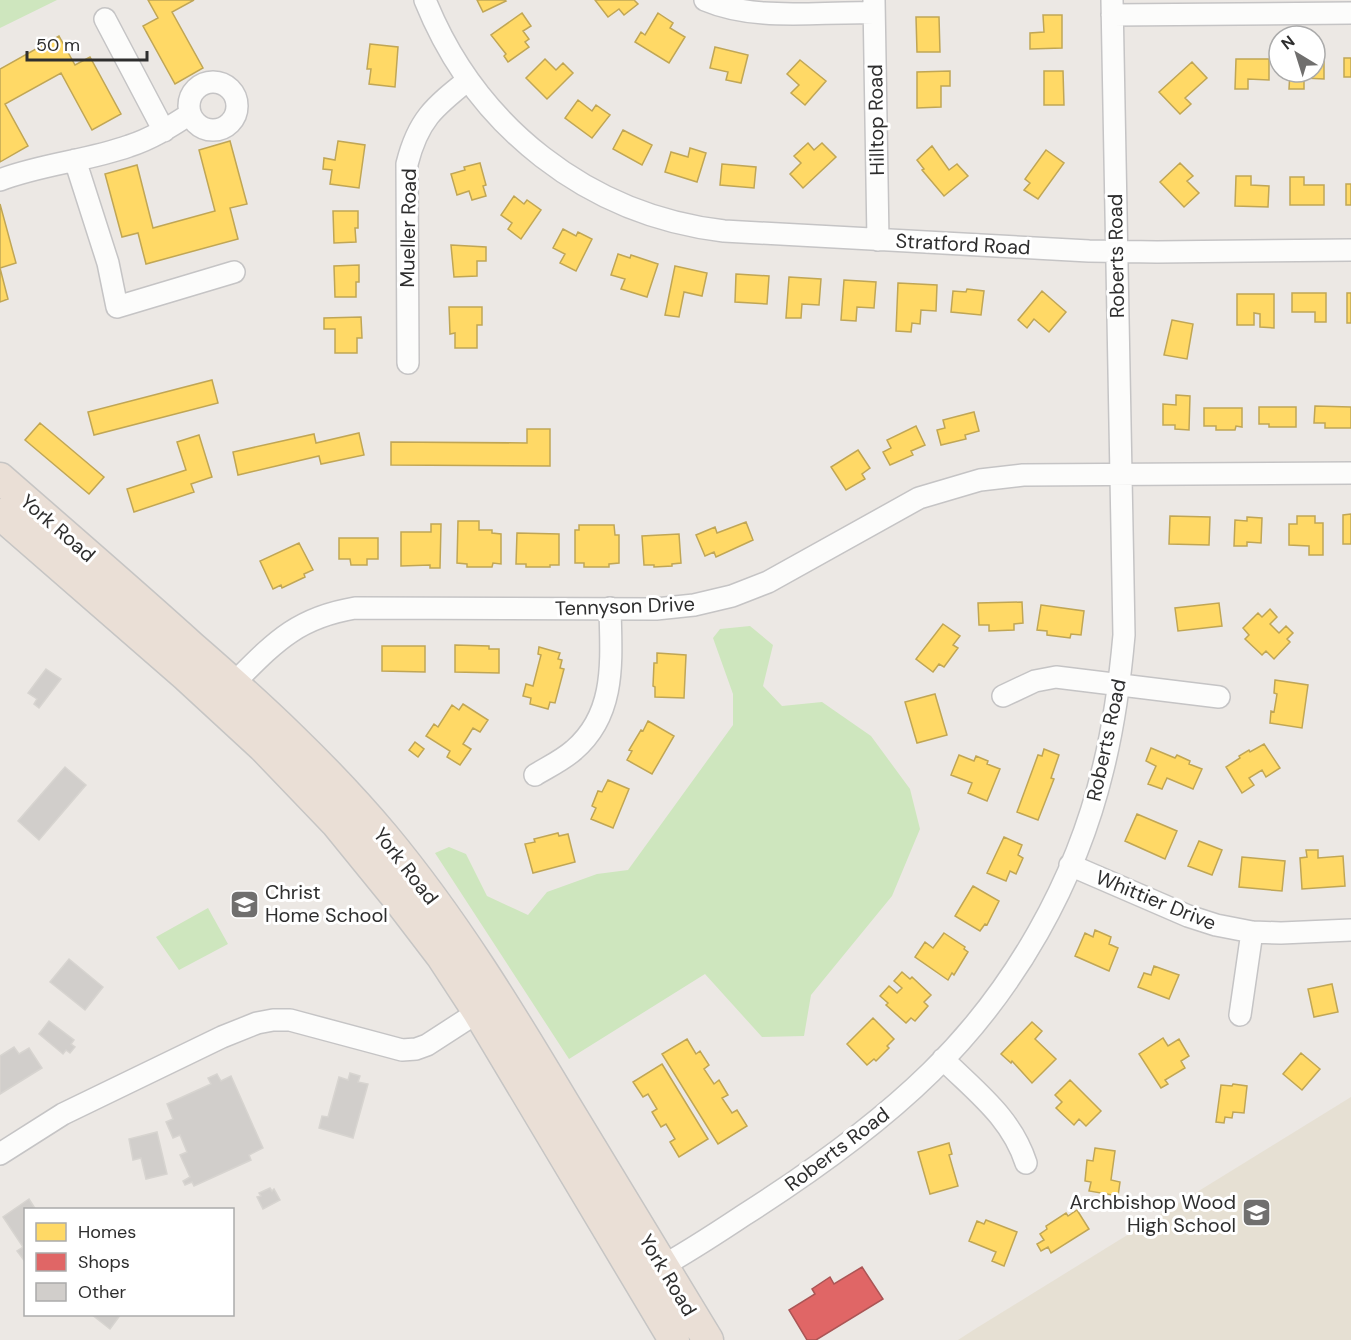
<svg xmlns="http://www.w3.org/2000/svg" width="1351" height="1340" font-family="'DM Sans',sans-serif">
	<rect width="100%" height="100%" fill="#ece8e4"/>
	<!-- education -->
	<path fill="#e6e0d3" d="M 1351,1097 L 1351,1340 L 958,1340 L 975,1329 Z"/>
	<!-- green -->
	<path fill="#cee6be" d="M 0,0 L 57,0 L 0,28 Z
		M 750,626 L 773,645 L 763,686 L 782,706 L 822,702 L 871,736 L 910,789 L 920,829 L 892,896 L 811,995 L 804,1036 L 762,1037 L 705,974 L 569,1059 L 435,853 L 449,847 L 466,854 L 487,896 L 528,915 L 547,892 L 597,874 L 628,870 L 733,725 L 733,694 L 713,638 L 720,629 Z
		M 208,908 L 228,944 L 179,970 L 156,937 Z"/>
	<!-- homes -->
	<path fill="#ffd966" stroke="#c0a655" stroke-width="1.5" d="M 148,0 L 194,0 L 172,12 L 203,68 L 175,84 L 143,26 L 158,18 Z
		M 477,0 L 505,0 L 506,1 L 483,12 Z
		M 595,0 L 634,0 L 638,4 L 624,15 L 619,9 L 608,17 Z
		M 522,13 L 531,26 L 523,31 L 529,39 L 525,42 L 529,47 L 508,62 L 504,56 L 506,54 L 491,35 Z
		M 658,13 L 673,23 L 670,28 L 685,37 L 669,63 L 635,42 L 641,32 L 645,35 Z
		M 1043,15 L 1062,15 L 1062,48 L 1030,49 L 1030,33 L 1044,32 Z
		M 916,17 L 939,17 L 940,52 L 917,52 Z
		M 59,36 L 75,65 L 90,57 L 121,114 L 92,130 L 61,73 L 5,104 L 28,146 L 0,162 L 0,69 Z
		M 370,44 L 398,47 L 395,87 L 369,84 L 371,69 L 367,69 Z
		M 715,47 L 748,55 L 741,83 L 726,80 L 728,72 L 710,68 Z
		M 1344,58 L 1351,58 L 1351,77 L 1344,77 Z
		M 545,59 L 556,70 L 563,63 L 573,73 L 547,99 L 526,78 Z
		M 1236,59 L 1269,59 L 1269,80 L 1248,79 L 1248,89 L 1235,89 Z
		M 1315,59 L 1324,59 L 1324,79 L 1304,78 L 1304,89 L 1289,89 L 1290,72 L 1315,72 Z
		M 800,60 L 826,81 L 805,105 L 791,93 L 799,85 L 787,74 Z
		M 1192,62 L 1207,78 L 1185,98 L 1191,104 L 1180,114 L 1159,92 Z
		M 950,71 L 950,86 L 941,86 L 941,107 L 917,108 L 917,72 Z
		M 1044,71 L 1063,71 L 1064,105 L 1044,105 Z
		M 578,100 L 592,111 L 596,105 L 610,115 L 592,138 L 565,118 Z
		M 623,130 L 652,145 L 642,165 L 613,149 Z
		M 230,141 L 247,204 L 230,208 L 238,239 L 146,264 L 138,233 L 122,237 L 105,174 L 137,165 L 153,228 L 215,211 L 199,150 Z
		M 338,141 L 365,145 L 359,188 L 330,184 L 332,170 L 323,169 L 324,158 L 335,160 Z
		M 808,143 L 814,150 L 822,143 L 836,157 L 803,188 L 790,174 L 801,163 L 794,156 Z
		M 932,146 L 949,170 L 957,164 L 968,176 L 944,196 L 922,170 L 924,169 L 917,160 Z
		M 690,148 L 706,153 L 697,182 L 665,172 L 671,152 L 688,157 Z
		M 1046,150 L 1064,163 L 1038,199 L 1024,190 L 1030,183 L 1025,179 Z
		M 480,163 L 486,185 L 483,186 L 486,196 L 472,200 L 469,191 L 457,195 L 451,174 L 465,170 L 464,167 Z
		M 1180,163 L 1193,176 L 1187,181 L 1199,193 L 1184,207 L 1160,182 Z
		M 722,164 L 756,167 L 754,188 L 720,185 Z
		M 1236,176 L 1251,176 L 1251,185 L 1269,186 L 1268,207 L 1235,206 Z
		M 1290,177 L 1304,177 L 1304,185 L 1324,185 L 1324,205 L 1290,205 Z
		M 1346,184 L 1351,184 L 1351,205 L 1346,205 Z
		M 514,196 L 524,204 L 527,200 L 541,210 L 521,239 L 508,229 L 512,223 L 501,215 Z
		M 0,204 L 16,263 L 0,268 L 8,299 L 0,302 Z
		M 333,211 L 358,211 L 358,228 L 355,228 L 356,242 L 334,243 Z
		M 563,229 L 576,236 L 578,232 L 592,239 L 576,271 L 560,263 L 565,254 L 553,248 Z
		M 451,245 L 486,247 L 486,261 L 477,261 L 477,276 L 454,277 Z
		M 618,254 L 630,258 L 631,255 L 658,264 L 647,297 L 621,289 L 625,279 L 611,275 Z
		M 359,265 L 359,282 L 356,282 L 356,297 L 335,297 L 334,266 Z
		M 675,266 L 707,273 L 702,296 L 684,292 L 679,317 L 665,315 Z
		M 736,274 L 769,276 L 767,304 L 735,302 Z
		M 789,277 L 821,279 L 819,305 L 802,304 L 801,318 L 786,318 Z
		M 844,280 L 876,282 L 874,308 L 857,307 L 856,321 L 841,320 Z
		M 898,283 L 937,285 L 936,311 L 921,310 L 920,324 L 912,323 L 911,332 L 896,331 Z
		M 967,289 L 984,291 L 981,315 L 951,312 L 953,291 L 966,292 Z
		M 1042,291 L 1066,312 L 1049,332 L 1034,319 L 1027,328 L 1018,320 Z
		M 1292,293 L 1326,293 L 1326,322 L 1315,322 L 1315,312 L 1292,312 Z
		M 1347,293 L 1351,293 L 1351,323 L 1347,323 Z
		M 1237,294 L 1274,294 L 1274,328 L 1260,327 L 1260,314 L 1254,313 L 1254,325 L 1237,325 Z
		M 449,307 L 482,307 L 482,325 L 477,325 L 477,348 L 455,348 L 455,333 L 450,334 Z
		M 361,317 L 362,338 L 357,338 L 357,353 L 335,353 L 335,329 L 324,329 L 324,318 Z
		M 1172,320 L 1193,324 L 1187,359 L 1164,355 Z
		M 212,380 L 218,403 L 94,435 L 88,412 Z
		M 1176,395 L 1190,396 L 1189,430 L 1175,429 L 1175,425 L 1163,425 L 1163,404 L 1176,405 Z
		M 1315,406 L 1351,407 L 1351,428 L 1325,428 L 1325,423 L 1314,423 Z
		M 1259,407 L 1296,407 L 1296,427 L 1269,427 L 1269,424 L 1259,424 Z
		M 1204,408 L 1242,408 L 1242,427 L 1236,426 L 1235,430 L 1216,430 L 1216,426 L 1204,426 Z
		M 974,412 L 979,431 L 965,435 L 966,439 L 941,445 L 937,430 L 945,428 L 943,420 Z
		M 40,423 L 104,477 L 89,494 L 25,440 Z
		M 916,426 L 925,445 L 911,451 L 913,455 L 890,465 L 883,452 L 891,448 L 887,440 Z
		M 527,429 L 550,429 L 550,466 L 391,465 L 391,442 L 527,443 Z
		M 359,433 L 364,455 L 321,464 L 319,456 L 238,475 L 233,452 L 314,434 L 316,443 Z
		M 199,435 L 212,477 L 191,484 L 194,492 L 134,512 L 127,489 L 186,470 L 177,442 Z
		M 858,450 L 870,468 L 862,474 L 865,479 L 846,490 L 831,467 Z
		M 1351,514 L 1351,544 L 1343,544 L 1343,515 Z
		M 1170,516 L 1210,517 L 1209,545 L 1169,544 Z
		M 1297,516 L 1315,516 L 1315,523 L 1323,523 L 1323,555 L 1309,555 L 1309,546 L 1289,545 L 1289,524 L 1297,524 Z
		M 1247,517 L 1262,518 L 1261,543 L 1247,542 L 1247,546 L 1234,546 L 1235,520 L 1247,521 Z
		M 458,521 L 479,521 L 479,530 L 492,530 L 492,533 L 501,534 L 501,564 L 493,563 L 492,567 L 467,567 L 467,564 L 457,563 Z
		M 746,522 L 753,540 L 716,557 L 714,552 L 705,556 L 696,535 L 715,527 L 717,533 Z
		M 431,524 L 441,524 L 440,568 L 430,568 L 430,565 L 401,566 L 401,532 L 431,532 Z
		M 579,525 L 614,525 L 615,535 L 619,535 L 619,563 L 609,564 L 609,567 L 584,567 L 584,563 L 575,563 L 575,530 L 579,530 Z
		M 517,533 L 559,534 L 559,565 L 550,565 L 550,567 L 526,567 L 526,564 L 516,564 Z
		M 679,534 L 681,563 L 672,564 L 672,566 L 654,567 L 654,565 L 644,565 L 642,536 Z
		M 339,538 L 378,538 L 378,559 L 367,559 L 367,565 L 351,565 L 350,559 L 339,559 Z
		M 299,543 L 313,570 L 304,574 L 305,577 L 282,588 L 281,585 L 273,589 L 260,561 Z
		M 1022,602 L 1023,623 L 1014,624 L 1014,630 L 989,631 L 989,625 L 979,625 L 978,603 Z
		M 1219,603 L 1222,626 L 1178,631 L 1175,608 Z
		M 1041,605 L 1084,611 L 1081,635 L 1071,634 L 1070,638 L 1047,635 L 1047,631 L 1037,630 Z
		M 1270,609 L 1277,617 L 1270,624 L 1279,633 L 1286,626 L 1293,633 L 1287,639 L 1290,642 L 1274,659 L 1266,651 L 1262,655 L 1245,639 L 1249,635 L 1243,628 L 1258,613 L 1262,617 Z
		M 943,624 L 960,636 L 953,645 L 958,648 L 944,667 L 939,664 L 933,672 L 916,659 Z
		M 455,645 L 489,646 L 489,649 L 499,649 L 499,673 L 455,672 Z
		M 382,646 L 425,646 L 425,672 L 382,671 Z
		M 539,647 L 560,653 L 558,659 L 562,660 L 560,668 L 564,669 L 555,703 L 550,702 L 548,709 L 530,704 L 531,698 L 523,696 L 526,684 L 533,686 L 541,655 L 538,654 Z
		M 657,653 L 686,655 L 684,698 L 655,697 L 655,687 L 653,686 L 654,663 L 657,663 Z
		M 1275,680 L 1308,685 L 1302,728 L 1270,723 L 1271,711 L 1274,712 L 1277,694 L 1274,693 Z
		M 935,694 L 947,735 L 917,743 L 905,702 Z
		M 463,704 L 488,720 L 480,732 L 473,728 L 463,744 L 471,749 L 460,765 L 447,757 L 450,751 L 426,736 L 434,724 L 438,727 L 452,705 L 459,710 Z
		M 648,721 L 674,736 L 652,774 L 627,760 L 632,751 L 629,750 L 641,730 L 643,731 Z
		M 415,742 L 424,749 L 418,757 L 409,750 Z
		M 1264,744 L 1280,768 L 1266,777 L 1262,770 L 1249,778 L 1254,785 L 1242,793 L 1226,767 L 1240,758 L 1239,756 L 1249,750 L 1250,752 Z
		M 1151,748 L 1175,758 L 1177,755 L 1190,761 L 1189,764 L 1202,769 L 1193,789 L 1167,778 L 1162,789 L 1148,784 L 1156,766 L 1146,761 Z
		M 1044,749 L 1059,755 L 1051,778 L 1054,779 L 1038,820 L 1017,812 L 1038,755 L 1042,756 Z
		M 959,755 L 974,761 L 976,756 L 988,761 L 987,764 L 1000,769 L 987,801 L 968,793 L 972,783 L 951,775 Z
		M 608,780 L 629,789 L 613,828 L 591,819 L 596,808 L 592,806 L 598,791 L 602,792 Z
		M 1137,814 L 1177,831 L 1165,859 L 1125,841 Z
		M 558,833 L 559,836 L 568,834 L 575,862 L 533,873 L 525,844 L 535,842 L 534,839 Z
		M 1004,837 L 1022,845 L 1018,855 L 1023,858 L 1016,874 L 1010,871 L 1006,881 L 987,873 Z
		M 1199,841 L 1222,850 L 1212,875 L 1188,866 Z
		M 1306,850 L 1318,850 L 1318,858 L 1343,856 L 1345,886 L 1302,889 L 1300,858 L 1307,857 Z
		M 1242,857 L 1285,861 L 1282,891 L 1239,887 Z
		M 973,886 L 999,901 L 987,925 L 985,924 L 980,931 L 955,916 Z
		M 1095,930 L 1111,937 L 1109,944 L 1118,948 L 1109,971 L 1075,956 L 1085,933 L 1093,937 Z
		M 944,933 L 965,947 L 964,949 L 968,952 L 954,975 L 952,973 L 948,980 L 915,957 L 925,942 L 933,948 Z
		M 1154,966 L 1179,975 L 1169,999 L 1138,987 L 1144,973 L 1151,975 Z
		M 902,972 L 910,979 L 912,977 L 931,995 L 924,1002 L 928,1006 L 915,1021 L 911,1018 L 906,1023 L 886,1005 L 888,1003 L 880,996 L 889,986 L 897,993 L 902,988 L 894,981 Z
		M 1332,984 L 1338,1012 L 1314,1017 L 1308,989 Z
		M 873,1018 L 894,1039 L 887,1046 L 889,1048 L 876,1061 L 874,1059 L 867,1065 L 847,1044 Z
		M 1032,1022 L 1042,1031 L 1035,1039 L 1056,1059 L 1032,1083 L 1012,1061 L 1011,1063 L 1001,1054 Z
		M 1163,1038 L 1168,1046 L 1179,1039 L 1189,1056 L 1181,1061 L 1185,1068 L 1165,1080 L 1168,1084 L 1161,1088 L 1139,1054 Z
		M 687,1039 L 696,1054 L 700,1051 L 709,1065 L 704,1069 L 714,1084 L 719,1080 L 728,1095 L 722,1098 L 732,1113 L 737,1110 L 747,1126 L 718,1144 L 662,1054 Z
		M 1301,1053 L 1320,1069 L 1302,1090 L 1283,1074 Z
		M 662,1064 L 708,1139 L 679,1157 L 670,1142 L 675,1139 L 666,1124 L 661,1127 L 652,1112 L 657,1109 L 648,1094 L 643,1097 L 633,1082 Z
		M 1070,1080 L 1101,1111 L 1086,1126 L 1079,1119 L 1074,1125 L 1056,1108 L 1062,1102 L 1055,1095 Z
		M 1233,1084 L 1247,1086 L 1244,1113 L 1233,1112 L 1232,1118 L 1225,1117 L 1224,1123 L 1216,1122 L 1221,1085 L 1232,1086 Z
		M 949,1143 L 952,1154 L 949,1155 L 958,1186 L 930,1194 L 918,1152 Z
		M 1095,1148 L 1115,1151 L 1111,1180 L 1120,1182 L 1118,1196 L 1089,1191 L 1091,1182 L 1085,1181 L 1087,1160 L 1093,1161 Z
		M 1077,1210 L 1089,1229 L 1051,1253 L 1048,1247 L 1041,1251 L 1037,1244 L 1044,1240 L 1040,1234 L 1047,1229 L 1046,1226 L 1066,1213 L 1068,1216 Z
		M 986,1220 L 1017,1232 L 1004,1266 L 992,1261 L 996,1252 L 969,1241 L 977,1221 L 984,1224 Z"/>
	<!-- shops -->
	<path fill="#e06666" stroke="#ab5555" stroke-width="1.5" d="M 862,1267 L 883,1299 L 816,1340 L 807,1340 L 789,1310 L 815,1294 L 812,1289 L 830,1277 L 834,1284 Z"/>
	<!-- building -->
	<path fill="#d1cecb" stroke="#d7d4d0" stroke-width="1.5" d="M 46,669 L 61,679 L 39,708 L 34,704 L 37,699 L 28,693 Z
		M 65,767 L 86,785 L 39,840 L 18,821 Z
		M 69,959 L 103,987 L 85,1010 L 50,982 Z
		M 49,1021 L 74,1040 L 71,1044 L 75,1047 L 70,1053 L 66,1050 L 63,1054 L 39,1034 Z
		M 14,1047 L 19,1054 L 29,1048 L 42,1068 L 0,1094 L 0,1056 Z
		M 350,1073 L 360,1076 L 358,1082 L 368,1084 L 353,1138 L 319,1128 L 322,1116 L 328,1117 L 339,1077 L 348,1080 Z
		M 217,1074 L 221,1081 L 231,1076 L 263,1148 L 249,1155 L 251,1160 L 194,1186 L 192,1182 L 185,1185 L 183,1181 L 190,1177 L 180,1155 L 187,1152 L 180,1135 L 173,1138 L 166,1122 L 173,1119 L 167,1104 L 211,1084 L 208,1078 Z
		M 157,1132 L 167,1174 L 146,1179 L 141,1158 L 133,1160 L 129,1139 Z
		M 270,1188 L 272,1191 L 274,1189 L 280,1200 L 263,1209 L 257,1197 L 261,1196 L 259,1193 Z
		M 29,1199 L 36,1210 L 26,1210 L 26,1263 L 17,1251 L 23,1247 L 3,1217 Z
		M 91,1314 L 121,1314 L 110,1329 Z"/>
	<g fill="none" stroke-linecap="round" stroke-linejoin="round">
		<defs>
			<path id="minor" d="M 425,0 C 476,127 588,215 724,231 L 1089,251 L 1157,252 L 1351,250
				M 705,0 C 757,22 818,11 874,13
				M 874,0 L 878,240
				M 1112,15 L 1351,13
				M 105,19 L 164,131
				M189 106a24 24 0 1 1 48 0a24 24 0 1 1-48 0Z
				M 75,160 L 108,263 L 117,307 L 234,272
				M 0,180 C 42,164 87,161 129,146 C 151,139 170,127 190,114
				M 408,363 L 407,164 C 418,120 434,107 468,80
				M 234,683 C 274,643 296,618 355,608 L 656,609 L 694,605 L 732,596 L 768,582 L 919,498 L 980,480 L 1023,475 L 1351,473
				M 1003,696 L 1035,681 L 1056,677 L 1219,697
				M 535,775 C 548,767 563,760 574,750 C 617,713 611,659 610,608
				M 1070,865 L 1188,916 L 1216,925 L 1252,932 L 1281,933 L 1351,930
				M 1240,1015 L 1252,932
				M 943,1059 C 976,1092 1011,1117 1026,1163
				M 0,1154 L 63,1114 L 222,1037 L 257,1023 L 273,1020 L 290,1020 L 402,1050 L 416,1049 L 427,1045 L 478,1012
				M 652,1272 C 683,1255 714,1235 744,1215 C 810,1173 875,1127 931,1072 C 1014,991 1076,882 1103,769 C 1114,725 1120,680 1124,635 L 1112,0"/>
			<path id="highway" d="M 0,478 C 64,534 128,589 191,646 C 259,705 326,767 384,836 C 453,919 509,1011 564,1103 C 612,1182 660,1261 708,1340
				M 0,514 L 186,676 L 263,747 L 336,823 L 393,893 L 442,957 L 478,1012 L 674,1340"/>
		</defs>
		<!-- minor casing -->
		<use href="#minor" stroke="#c5c4c5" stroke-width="24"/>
		<!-- highway casing -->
		<use href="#highway" stroke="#c6c5c4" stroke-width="33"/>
		<!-- minor -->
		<use href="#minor" stroke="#fcfcfb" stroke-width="21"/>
		<!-- highway -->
		<use href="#highway" stroke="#eadfd6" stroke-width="30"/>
	</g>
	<!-- icons -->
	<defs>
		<symbol id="school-square" viewBox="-11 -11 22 22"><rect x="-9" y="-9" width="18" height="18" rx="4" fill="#706f6e" stroke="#fff"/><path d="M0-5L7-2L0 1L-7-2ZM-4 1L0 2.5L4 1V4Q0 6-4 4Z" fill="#fff"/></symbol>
	</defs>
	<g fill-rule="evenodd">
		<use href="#school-square" x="228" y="888" width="33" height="33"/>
		<use href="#school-square" x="1240" y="1196" width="33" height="33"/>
	</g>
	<g text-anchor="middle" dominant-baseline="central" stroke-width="6" stroke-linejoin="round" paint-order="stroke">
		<!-- street labels -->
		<g font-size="20" fill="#2e2e2e" stroke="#fff">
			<text transform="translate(876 120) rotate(-91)">Hilltop Road</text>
			<text transform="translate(408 228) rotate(-89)">Mueller Road</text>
			<text transform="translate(963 244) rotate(3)">Stratford Road</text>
			<text transform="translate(1116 256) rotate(-91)">Roberts Road</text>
			<text transform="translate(58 528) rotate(41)">York Road</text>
			<text transform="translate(625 606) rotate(-2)">Tennyson Drive</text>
			<text transform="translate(1106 740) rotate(-78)">Roberts Road</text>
			<text transform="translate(406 866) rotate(52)">York Road</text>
			<text transform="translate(1156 900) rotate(22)">Whittier Drive</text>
			<text transform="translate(837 1149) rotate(-37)">Roberts Road</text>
			<text transform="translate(668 1275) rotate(59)">York Road</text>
		</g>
		<!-- poi labels -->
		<g font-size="20" fill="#2e2e2e" stroke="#fff" text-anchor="start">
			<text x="265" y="892">Christ<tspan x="265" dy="23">Home School</tspan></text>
			<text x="1236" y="1202" text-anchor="end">Archbishop Wood<tspan x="1236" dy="23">High School</tspan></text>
		</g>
	</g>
	<!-- legend -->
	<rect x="24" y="1208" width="210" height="108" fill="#ffffff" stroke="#ababab" stroke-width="1.5"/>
	<rect x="36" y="1223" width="30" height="18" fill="#ffd966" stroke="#ababab" stroke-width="1.5"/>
	<text x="78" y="1238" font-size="18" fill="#2e2e2e">Homes</text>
	<rect x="36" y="1253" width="30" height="18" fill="#e06666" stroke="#ababab" stroke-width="1.5"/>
	<text x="78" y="1268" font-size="18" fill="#2e2e2e">Shops</text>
	<rect x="36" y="1283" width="30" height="18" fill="#d1cecb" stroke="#ababab" stroke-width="1.5"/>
	<text x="78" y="1298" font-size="18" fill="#2e2e2e">Other</text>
	<!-- north arrow -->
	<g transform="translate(1297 54) rotate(322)"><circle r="28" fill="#ffffff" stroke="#ababab" stroke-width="1.5"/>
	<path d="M0-4.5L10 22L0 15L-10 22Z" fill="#706f6e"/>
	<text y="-9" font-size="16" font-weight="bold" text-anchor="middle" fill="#2e2e2e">N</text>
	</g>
	<!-- scale -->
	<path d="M27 51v9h120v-9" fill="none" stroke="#2e2e2e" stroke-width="3"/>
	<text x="36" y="51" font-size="18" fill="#2e2e2e" stroke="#ffffff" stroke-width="4.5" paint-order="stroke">50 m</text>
</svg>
